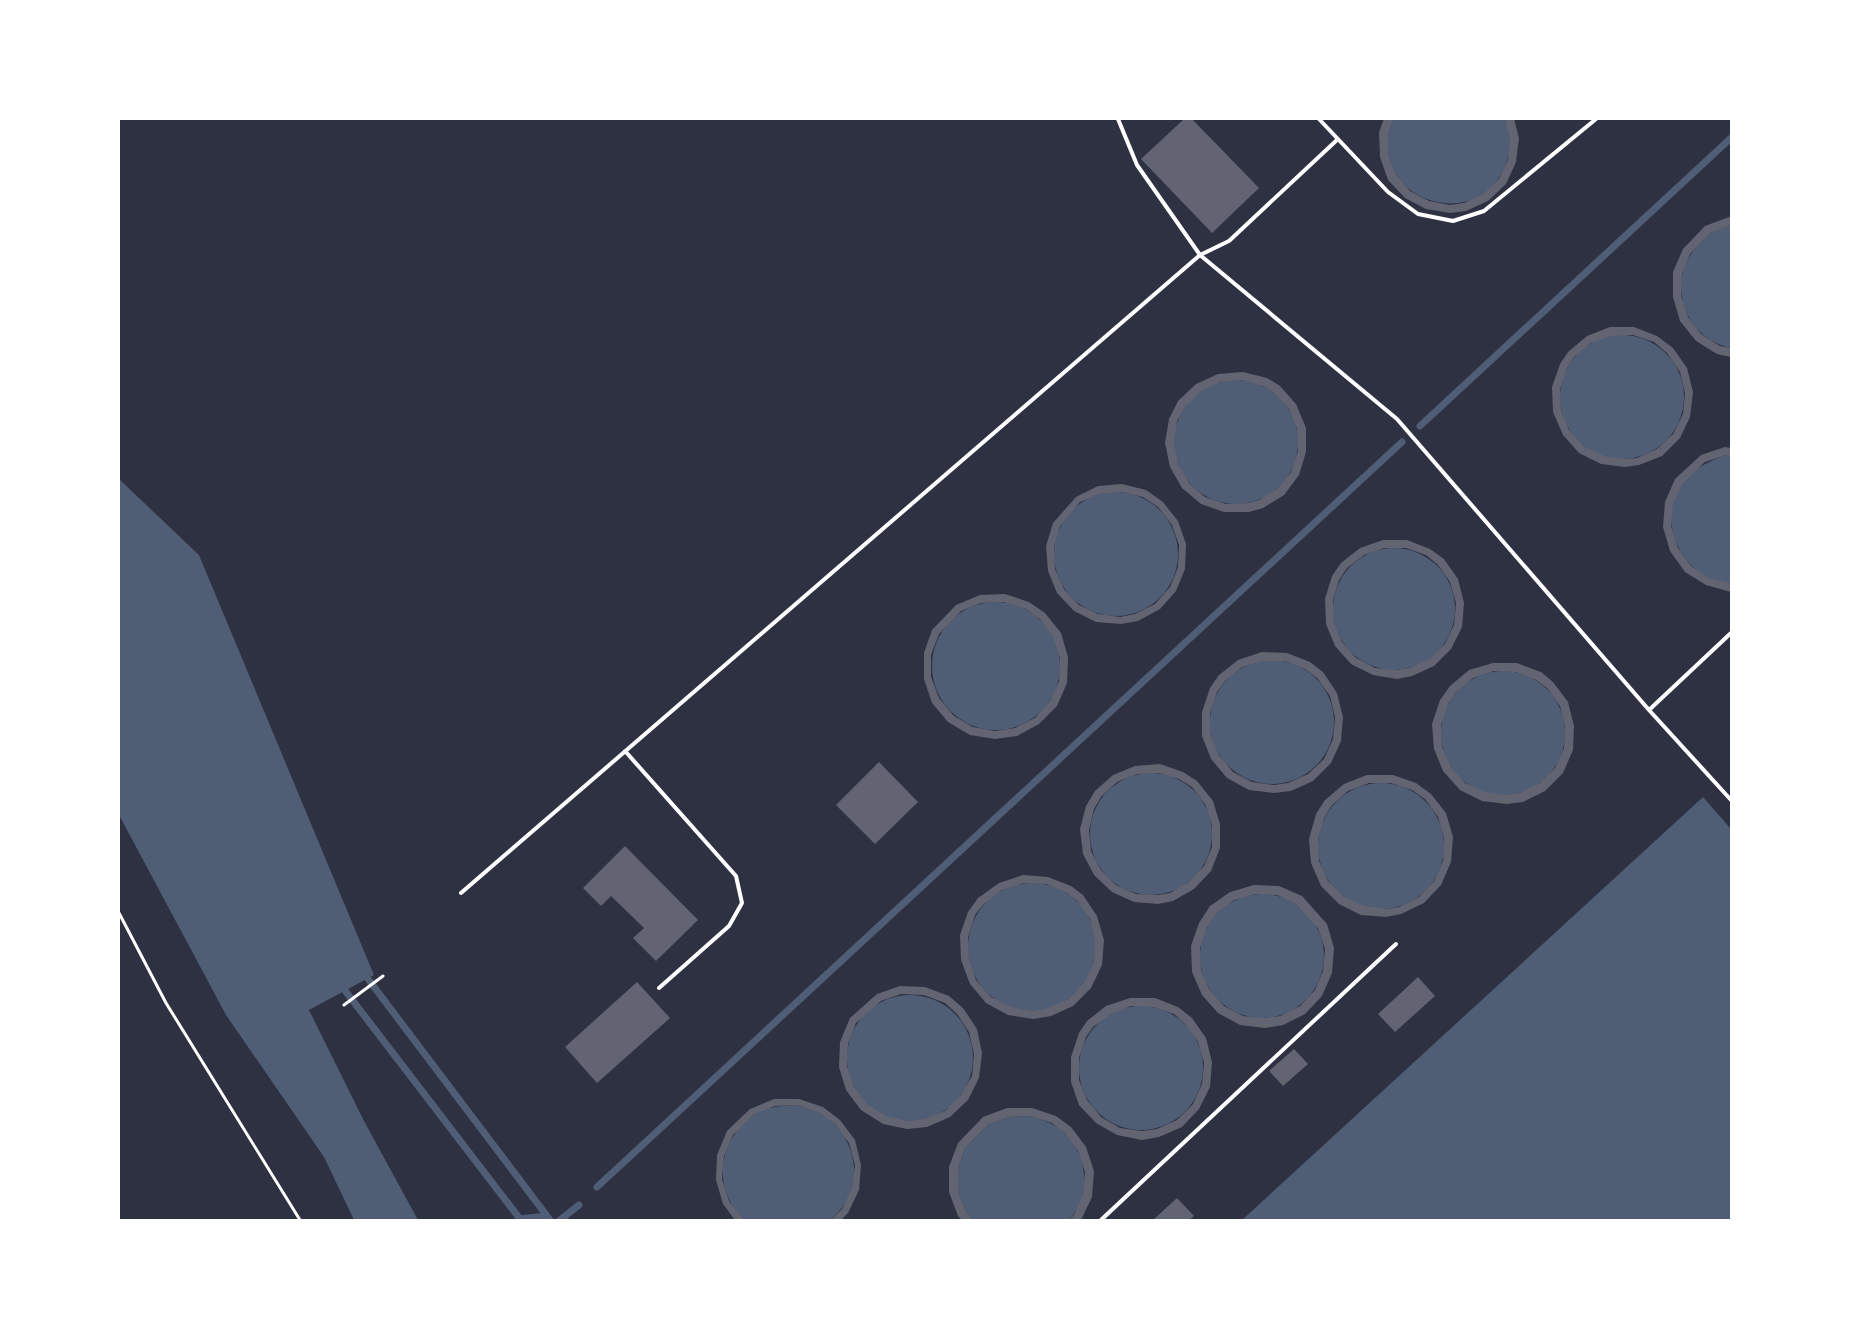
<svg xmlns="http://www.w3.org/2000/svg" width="1850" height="1339" font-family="Roboto,sans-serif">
	<rect width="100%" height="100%" fill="#2d3142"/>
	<!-- water -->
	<path fill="#4f5d75" d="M 1393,119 L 1505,119 C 1507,125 1509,131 1510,137 C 1511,149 1508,161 1503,171 C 1472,232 1376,200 1388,133 C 1389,128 1391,123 1393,119 Z
		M 1731,225 L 1731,348 C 1683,338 1664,280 1699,244 C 1702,241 1706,236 1710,233 C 1716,229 1725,227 1731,225 Z
		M1560 397a62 62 0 1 1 124 0a62 62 0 1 1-124 0Z
		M1174 442a62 62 0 1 1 124 0a62 62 0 1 1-124 0Z
		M 1726,455 L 1731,455 L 1731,583 C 1724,582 1716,581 1709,578 C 1676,562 1658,515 1682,483 C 1693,469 1709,461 1726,455 Z
		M 119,479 L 199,555 L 374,975 L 309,1010 L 364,1121 L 418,1220 L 354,1220 L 324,1157 L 226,1015 L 119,815 Z
		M1054 554a62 62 0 1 1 124 0a62 62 0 1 1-124 0Z
		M1333 609a61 61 0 1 1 122 0a61 61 0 1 1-122 0Z
		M932 666a64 64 0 1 1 128 0a64 64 0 1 1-128 0Z
		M1210 722a62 62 0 1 1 124 0a62 62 0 1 1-124 0Z
		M1441 733a62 62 0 1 1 124 0a62 62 0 1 1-124 0Z
		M1090 834a61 61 0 1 1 122 0a61 61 0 1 1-122 0Z
		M1318 846a63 63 0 1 1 126 0a63 63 0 1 1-126 0Z
		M 1703,797 L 1731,829 L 1731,1220 L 1242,1220 Z
		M968 947a64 64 0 1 1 128 0a64 64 0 1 1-128 0Z
		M1200 956a62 62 0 1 1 124 0a62 62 0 1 1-124 0Z
		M847 1058a63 63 0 1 1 126 0a63 63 0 1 1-126 0Z
		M1079 1068a62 62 0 1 1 124 0a62 62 0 1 1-124 0Z
		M 798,1105 C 805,1108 813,1109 820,1113 C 846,1126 860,1161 852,1189 C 848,1201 840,1211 831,1220 L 744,1220 C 712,1189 717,1142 753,1115 C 766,1106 783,1106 798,1105 Z
		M 1031,1116 C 1043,1120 1056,1124 1065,1133 C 1088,1156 1092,1196 1069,1220 L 973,1220 L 966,1211 L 958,1191 L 958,1169 L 965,1148 L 988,1125 L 1009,1117 Z"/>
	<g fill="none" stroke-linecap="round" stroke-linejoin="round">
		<!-- stream -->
		<path stroke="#4f5d75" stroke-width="7" d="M 1420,426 L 1731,138
			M 362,971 L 550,1220
			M 340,984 L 520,1219 L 546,1216
			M 597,1187 L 1402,442
			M 560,1220 L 579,1205"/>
	</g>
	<!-- building -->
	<path fill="#626471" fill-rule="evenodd" d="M 1184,119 L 1192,119 L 1259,188 L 1212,233 L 1141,159 Z
		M 1384,119 L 1393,119 L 1388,134 L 1388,155 L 1396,175 L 1410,191 L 1429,201 L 1450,205 L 1464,203 L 1483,194 L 1499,179 L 1508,160 L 1510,138 L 1505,119 L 1514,119 L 1519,138 L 1516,162 L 1506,184 L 1488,201 L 1466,211 L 1450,213 L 1426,209 L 1405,198 L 1388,180 L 1380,157 L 1379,132 Z
		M 1729,217 L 1731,217 L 1731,225 L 1710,233 L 1690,254 L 1682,274 L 1681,296 L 1688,317 L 1701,334 L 1720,346 L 1731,348 L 1731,357 L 1717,354 L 1696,341 L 1680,321 L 1673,297 L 1673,272 L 1683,249 L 1705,226 Z
		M 1610,327 L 1634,327 L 1657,336 L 1673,348 L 1687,368 L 1693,392 L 1690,417 L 1680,438 L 1662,456 L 1639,465 L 1625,467 L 1601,464 L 1579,453 L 1563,435 L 1553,412 L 1552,387 L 1560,364 L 1568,352 L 1587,336 ZM 1633,335 L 1654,342 L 1667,353 L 1680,372 L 1685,393 L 1683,414 L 1673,434 L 1657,449 L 1637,458 L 1625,459 L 1604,456 L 1584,446 L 1569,430 L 1561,410 L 1560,389 L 1567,368 L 1574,357 L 1591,343 L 1611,336 Z
		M 1243,372 L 1267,378 L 1280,386 L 1296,404 L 1306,428 L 1306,452 L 1299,475 L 1284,495 L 1263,508 L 1249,512 L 1224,512 L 1201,504 L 1182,488 L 1170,467 L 1165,443 L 1169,419 L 1178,401 L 1196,384 L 1218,374 ZM 1242,380 L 1263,386 L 1274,393 L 1289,409 L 1297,429 L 1298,451 L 1291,472 L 1278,488 L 1259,500 L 1248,503 L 1226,504 L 1205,497 L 1189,483 L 1178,464 L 1174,443 L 1177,421 L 1185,407 L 1201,391 L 1220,382 Z
		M 1725,447 L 1731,448 L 1731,455 L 1726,455 L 1705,462 L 1682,484 L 1673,504 L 1671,526 L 1678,548 L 1691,566 L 1709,578 L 1731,583 L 1731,592 L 1706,585 L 1685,572 L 1670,551 L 1663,527 L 1665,502 L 1675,479 L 1701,455 Z
		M 1122,484 L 1146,490 L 1163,502 L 1178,521 L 1186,544 L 1185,569 L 1176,591 L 1160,609 L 1138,621 L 1121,624 L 1096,622 L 1074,611 L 1057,593 L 1048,571 L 1046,546 L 1053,523 L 1076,497 L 1098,486 ZM 1122,492 L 1143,497 L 1158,507 L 1172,525 L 1179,545 L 1178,567 L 1170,587 L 1155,604 L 1135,614 L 1120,617 L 1098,614 L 1079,605 L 1064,589 L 1055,569 L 1054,547 L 1060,526 L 1080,502 L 1100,494 Z
		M 1383,540 L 1407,540 L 1430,549 L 1444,559 L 1458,579 L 1464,603 L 1462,627 L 1451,649 L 1434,666 L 1412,676 L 1397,679 L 1373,675 L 1351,664 L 1335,646 L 1326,624 L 1325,599 L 1332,576 L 1341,563 L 1360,548 ZM 1384,548 L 1406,548 L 1426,555 L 1438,565 L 1450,582 L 1456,603 L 1454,625 L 1445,644 L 1429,659 L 1410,668 L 1397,670 L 1375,668 L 1356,658 L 1342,642 L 1334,622 L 1333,600 L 1339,580 L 1347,568 L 1364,555 Z
		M 1005,594 L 1029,602 L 1045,613 L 1061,633 L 1068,657 L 1067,683 L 1057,706 L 1039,724 L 1017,736 L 995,739 L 970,735 L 948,722 L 932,703 L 924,679 L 924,653 L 932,630 L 956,605 L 980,595 ZM 1004,602 L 1026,609 L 1040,619 L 1053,637 L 1060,658 L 1059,681 L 1050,701 L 1035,718 L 1015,728 L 995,731 L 973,727 L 954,716 L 939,698 L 931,677 L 931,655 L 939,634 L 961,611 L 981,603 Z
		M 1262,652 L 1287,653 L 1310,662 L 1323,672 L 1337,693 L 1343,717 L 1341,741 L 1331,763 L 1313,781 L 1291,791 L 1274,793 L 1249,790 L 1227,778 L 1211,759 L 1202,736 L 1202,712 L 1210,688 L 1219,675 L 1238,660 ZM 1263,661 L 1285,661 L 1305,669 L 1317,678 L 1330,696 L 1335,717 L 1333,739 L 1324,759 L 1308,774 L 1288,783 L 1274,785 L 1252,782 L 1233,772 L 1219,755 L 1211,735 L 1210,713 L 1217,692 L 1225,681 L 1242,667 Z
		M 1493,663 L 1517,663 L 1541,672 L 1553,682 L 1568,702 L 1574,726 L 1573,750 L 1563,773 L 1545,791 L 1523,802 L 1507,804 L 1482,801 L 1460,790 L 1443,771 L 1434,749 L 1432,724 L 1440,700 L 1450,686 L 1469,670 ZM 1494,671 L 1516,672 L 1536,680 L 1547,688 L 1560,706 L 1565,726 L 1564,748 L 1555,768 L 1540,783 L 1520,793 L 1506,795 L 1485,792 L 1465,783 L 1451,767 L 1442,747 L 1441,725 L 1448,704 L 1456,692 L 1473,678 Z
		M 879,762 L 918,802 L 875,844 L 836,805 Z
		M 1160,764 L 1183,772 L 1197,781 L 1213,801 L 1220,824 L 1220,848 L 1211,871 L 1194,889 L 1173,901 L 1158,904 L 1134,902 L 1112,892 L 1094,875 L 1083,854 L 1080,829 L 1086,806 L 1095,791 L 1113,775 L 1135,766 ZM 1159,773 L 1179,779 L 1192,787 L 1205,804 L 1212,825 L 1212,847 L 1204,866 L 1189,882 L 1170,893 L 1158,895 L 1136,894 L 1116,885 L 1101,870 L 1091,851 L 1089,830 L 1094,809 L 1101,797 L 1117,782 L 1137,774 Z
		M 1367,775 L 1393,775 L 1416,783 L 1431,794 L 1446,813 L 1453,837 L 1451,862 L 1441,885 L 1424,903 L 1401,914 L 1386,917 L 1361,915 L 1339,904 L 1321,886 L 1311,863 L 1309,839 L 1316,814 L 1325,800 L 1344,784 ZM 1369,783 L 1391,783 L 1412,790 L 1425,799 L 1438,817 L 1444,838 L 1443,861 L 1434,881 L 1419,897 L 1399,907 L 1386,909 L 1364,906 L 1344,897 L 1328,881 L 1319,861 L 1318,839 L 1324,818 L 1332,805 L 1348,791 Z
		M 625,846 L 698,920 L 656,961 L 633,938 L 644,928 L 611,896 L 601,906 L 583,888 Z
		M 1023,875 L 1048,877 L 1071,886 L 1083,895 L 1097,916 L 1104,940 L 1102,965 L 1091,988 L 1073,1006 L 1051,1016 L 1033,1019 L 1008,1015 L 986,1003 L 970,984 L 961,960 L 960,935 L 968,912 L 978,898 L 999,883 ZM 1024,883 L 1046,884 L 1067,893 L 1077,901 L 1090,919 L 1095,941 L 1094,963 L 1084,983 L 1069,999 L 1048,1008 L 1033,1011 L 1011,1007 L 991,997 L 976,980 L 969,959 L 968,937 L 975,915 L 984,904 L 1002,890 Z
		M 1254,885 L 1279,886 L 1302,896 L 1327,924 L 1334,948 L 1332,973 L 1322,996 L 1305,1014 L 1283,1025 L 1265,1028 L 1240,1025 L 1218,1013 L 1202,995 L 1192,972 L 1191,946 L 1199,923 L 1210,906 L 1230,892 ZM 1255,894 L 1277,895 L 1296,904 L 1318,928 L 1325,949 L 1323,971 L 1315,990 L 1300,1006 L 1280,1016 L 1265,1018 L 1243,1016 L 1224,1006 L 1209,989 L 1201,970 L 1200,948 L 1207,927 L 1217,913 L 1234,900 Z
		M 1418,977 L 1435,996 L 1395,1032 L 1378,1014 Z
		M 637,982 L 670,1018 L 597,1083 L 565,1047 Z
		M 900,986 L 925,987 L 949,996 L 963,1008 L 977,1029 L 982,1053 L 979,1078 L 968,1100 L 950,1117 L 927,1127 L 907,1129 L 883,1124 L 861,1110 L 846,1090 L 839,1067 L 840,1042 L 850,1018 L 877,994 ZM 901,994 L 924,995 L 945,1003 L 957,1014 L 969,1032 L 974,1054 L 972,1076 L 961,1095 L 945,1111 L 925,1119 L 907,1121 L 886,1116 L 867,1104 L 854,1087 L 847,1066 L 848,1044 L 856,1023 L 881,1001 Z
		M 1130,998 L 1155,998 L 1178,1007 L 1192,1018 L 1206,1038 L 1212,1062 L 1210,1087 L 1199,1109 L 1182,1127 L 1159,1137 L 1142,1140 L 1117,1135 L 1096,1123 L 1079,1105 L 1071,1082 L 1071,1057 L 1079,1033 L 1087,1021 L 1106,1006 ZM 1131,1006 L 1153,1007 L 1174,1014 L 1185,1024 L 1198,1042 L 1204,1063 L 1202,1084 L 1193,1104 L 1177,1120 L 1157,1129 L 1142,1131 L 1120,1128 L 1101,1117 L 1087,1100 L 1079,1080 L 1079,1058 L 1086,1037 L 1093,1027 L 1111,1014 Z
		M 1294,1049 L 1308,1064 L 1283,1086 L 1269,1071 Z
		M 774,1099 L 799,1099 L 823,1107 L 840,1120 L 855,1140 L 861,1165 L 859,1190 L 848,1213 L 841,1220 L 831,1220 L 842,1209 L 852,1188 L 855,1165 L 849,1143 L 835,1124 L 820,1113 L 798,1105 L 775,1106 L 754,1114 L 733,1135 L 724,1156 L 722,1179 L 729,1201 L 744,1220 L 735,1220 L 723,1204 L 716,1180 L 717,1155 L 727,1131 L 750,1109 Z
		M 1007,1108 L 1032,1108 L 1056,1116 L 1071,1127 L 1086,1147 L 1094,1171 L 1092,1197 L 1081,1220 L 1069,1220 L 1074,1215 L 1083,1194 L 1085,1172 L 1078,1151 L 1065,1133 L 1052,1123 L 1031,1116 L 1009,1117 L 988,1125 L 965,1148 L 958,1169 L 958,1191 L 966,1211 L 973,1220 L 962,1220 L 958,1216 L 949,1192 L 949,1167 L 958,1143 L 983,1117 Z
		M 1177,1198 L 1194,1216 L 1189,1220 L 1153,1220 Z"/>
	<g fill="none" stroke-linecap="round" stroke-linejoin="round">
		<!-- path -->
		<path stroke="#fff" stroke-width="3" d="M 119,913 L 166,1003 L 300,1220
			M 344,1005 L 383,976"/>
		<!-- service -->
		<path stroke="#fff" stroke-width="4" d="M 1118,119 L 1137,165 L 1200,255 L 1397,419 L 1649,710 L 1731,800
			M 1319,119 L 1388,192 L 1418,214 L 1453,221 L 1484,211 L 1596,119
			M 1649,710 L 1731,633
			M 625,751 L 736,876 L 742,903 L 729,926 L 659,988
			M 461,893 L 1200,255 L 1229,241 L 1338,139
			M 1101,1220 L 1396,944"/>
	</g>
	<!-- border -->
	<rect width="1850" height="1339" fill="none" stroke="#ffffff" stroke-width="240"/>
</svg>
